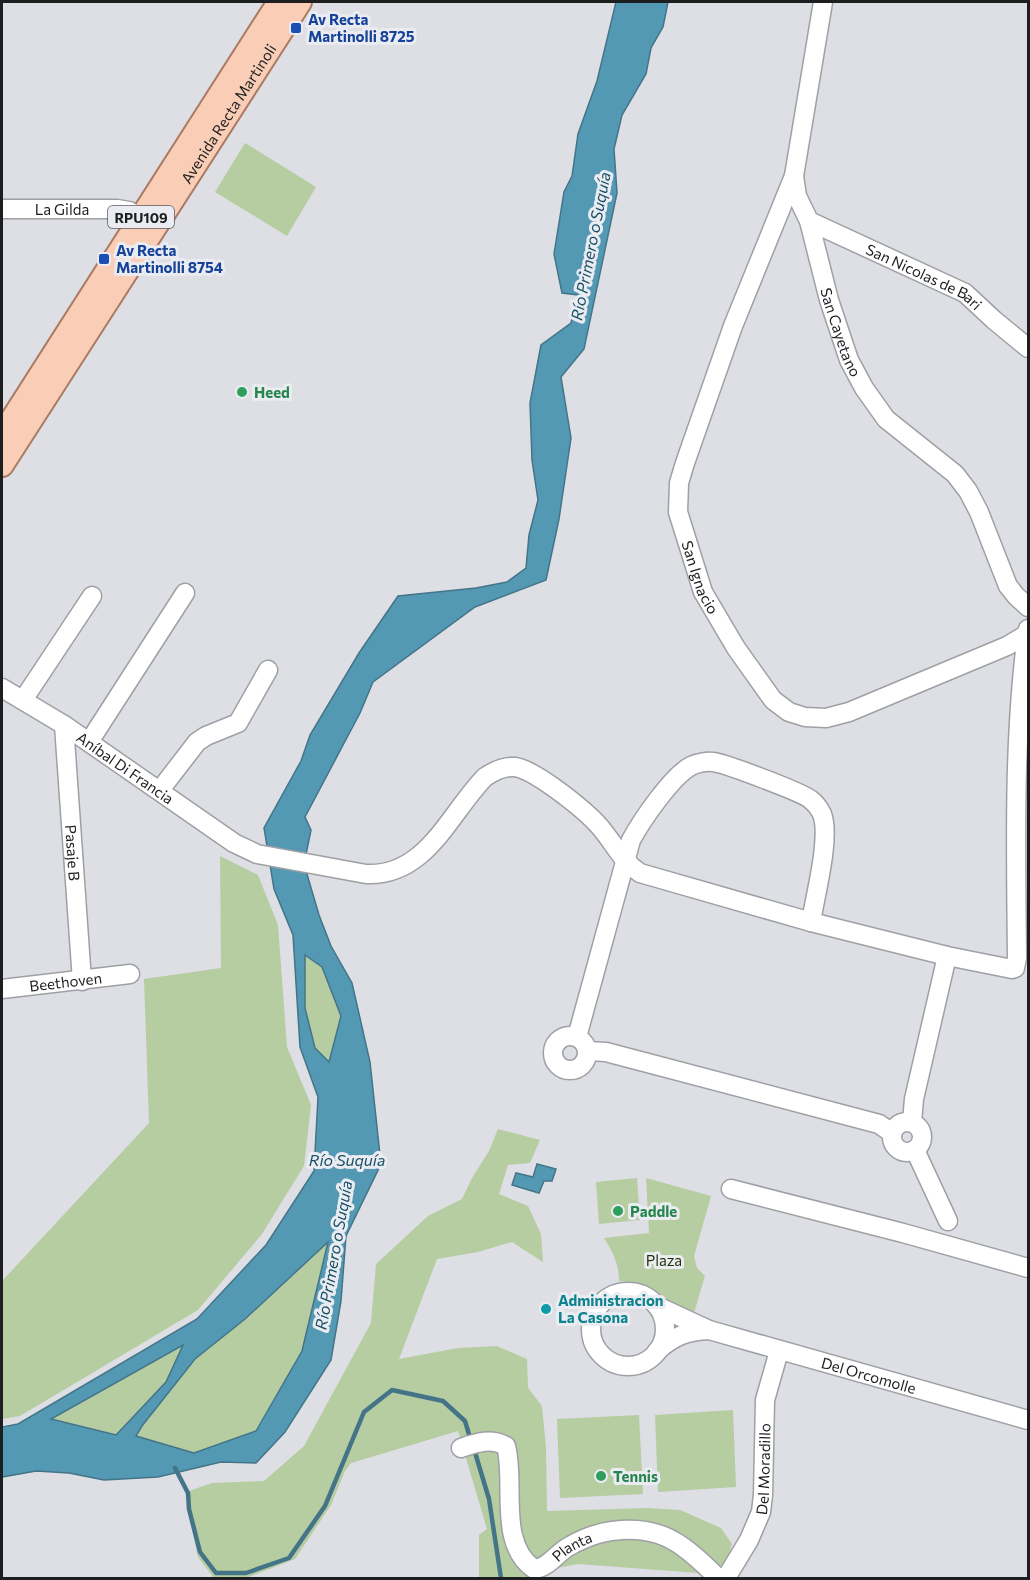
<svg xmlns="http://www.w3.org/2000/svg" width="1030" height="1580" font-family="Commissioner,sans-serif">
	<rect width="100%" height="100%" fill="#dddfe4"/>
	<!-- green -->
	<path fill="#b6cca1" d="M 245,143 L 316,187 L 287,236 L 215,192 Z
		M 220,856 L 258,875 L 278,925 L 287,1047 L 311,1105 L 304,1166 L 262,1234 L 198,1310 L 20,1416 L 2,1419 L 2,1281 L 149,1123 L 144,979 L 221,968 Z
		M 305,954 L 322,967 L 341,1016 L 329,1062 L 315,1048 L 305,1008 Z
		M 498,1129 L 540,1140 L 530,1163 L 508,1165 L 499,1194 L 528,1206 L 541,1234 L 543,1262 L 512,1242 L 478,1252 L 437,1259 L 399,1359 L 458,1348 L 497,1346 L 527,1359 L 528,1388 L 542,1406 L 546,1448 L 547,1511 L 648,1508 L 680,1510 L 721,1528 L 732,1544 L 725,1566 L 720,1565 L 712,1574 L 578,1564 L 546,1570 L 545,1578 L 479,1578 L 479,1535 L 487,1529 L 458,1431 L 351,1463 L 345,1471 L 331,1505 L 295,1559 L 246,1578 L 213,1577 L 198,1557 L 189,1516 L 186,1492 L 212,1483 L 264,1481 L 304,1446 L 371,1323 L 376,1264 L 428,1216 L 462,1199 L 472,1178 L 489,1151 Z
		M 637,1178 L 640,1220 L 599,1224 L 596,1182 Z
		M 646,1178 L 711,1196 L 694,1256 L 697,1268 L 705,1276 L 694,1313 L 659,1297 L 651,1288 L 640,1283 L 619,1281 C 619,1264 613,1252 604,1238 L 649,1233 Z
		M 329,1241 L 302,1351 L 256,1431 L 194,1453 L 135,1436 L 195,1359 L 245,1319 Z
		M 184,1345 L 166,1382 L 115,1435 L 50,1420 Z
		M 733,1410 L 736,1487 L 658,1492 L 655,1415 Z
		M 639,1415 L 643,1494 L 560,1498 L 557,1419 Z"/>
	<!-- water -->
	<path fill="#5499b4" stroke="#447488" stroke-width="1.5" fill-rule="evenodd" d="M 616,2 L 668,2 L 663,27 L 651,48 L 646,74 L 622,115 L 614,149 L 617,193 L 584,349 L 561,377 L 571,438 L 559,519 L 546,580 L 475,607 L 373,682 L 360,713 L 305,817 L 311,830 L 304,864 L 319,915 L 331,946 L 352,983 L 370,1062 L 381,1164 L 346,1236 L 341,1301 L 331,1360 L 285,1432 L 256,1463 L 221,1462 L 158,1477 L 104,1480 L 69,1473 L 36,1471 L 2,1477 L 2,1427 L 18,1424 L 197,1319 L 266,1245 L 314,1171 L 318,1097 L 300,1047 L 293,935 L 274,889 L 264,828 L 301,761 L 310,735 L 359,653 L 398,596 L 476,588 L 507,582 L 526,568 L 529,535 L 538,500 L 532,460 L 530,403 L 541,345 L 571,323 L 578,295 L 562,293 L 554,254 L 564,192 L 572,176 L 578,134 L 597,81 ZM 305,955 L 322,967 L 341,1016 L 329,1062 L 315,1048 L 305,1008 ZM 328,1242 L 302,1351 L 256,1431 L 194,1453 L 136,1436 L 142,1426 L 195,1359 L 245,1319 ZM 183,1345 L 166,1382 L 116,1435 L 51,1419 Z
		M 537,1164 L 556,1169 L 552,1181 L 544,1181 L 539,1193 L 512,1185 L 516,1173 L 533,1177 Z"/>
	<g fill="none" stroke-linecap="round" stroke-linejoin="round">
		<!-- stream -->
		<path stroke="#447488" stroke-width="4.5" d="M 474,1449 L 489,1499 L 501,1578
			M 175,1468 L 188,1493 L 189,1509 L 200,1552 L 216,1573 L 246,1573 L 289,1558 L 325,1506 L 364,1412 L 392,1390 L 443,1401 L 465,1421 L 471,1441"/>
		<defs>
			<g id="minor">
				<path id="s1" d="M 823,2 L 794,176 L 797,196 L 809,221 L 829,300 L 849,360 L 864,388 L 886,419 L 955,474 L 968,491 L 979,512 L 1008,586 L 1016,596 L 1028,607"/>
				<path id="s2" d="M 794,176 L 733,326 L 685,463 L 679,483 L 678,512 L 703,592 L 736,648 L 773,700 L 789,712 L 805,717 L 826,718 L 849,712 L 1007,646 L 1027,634 L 1028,629"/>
				<path id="s3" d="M 2,209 L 117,209 L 129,211 L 153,223"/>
				<path id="s4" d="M 809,221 L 965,293 L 994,320 L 1028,348"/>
				<path id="s5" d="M 2,688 L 64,725 L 234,843 L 257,854 L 366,874 C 426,877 449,814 485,777 C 494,771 504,766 515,767 C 536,770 591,814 604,832 C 616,847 623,862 640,873 L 811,922 L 947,956 L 1012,969 L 1015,968 L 1017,958 C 1016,850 1013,742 1027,634"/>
				<path d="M 23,700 L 92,596"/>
				<path id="s6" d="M 64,725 L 82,981"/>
				<path d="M 89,742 L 185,593"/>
				<path d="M 160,790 L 197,742 L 206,736 L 238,723 L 268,670"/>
				<path id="s7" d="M 2,989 L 130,974"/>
				<circle cx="570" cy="1053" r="17"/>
				<path d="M 577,1037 L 631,840 C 642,820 672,776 691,766 C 697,763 707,761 713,762 C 724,763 804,793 811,800 C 815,803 820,810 822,814 C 831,837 815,896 811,922"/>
				<path d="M 587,1051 L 606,1052 L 879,1124 L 892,1133"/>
				<circle cx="907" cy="1137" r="15"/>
				<path d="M 912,1122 L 914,1099 L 947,956"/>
				<path d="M 915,1150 L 948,1221"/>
				<path d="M 731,1189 L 903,1233 L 1028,1268"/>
				<circle cx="628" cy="1329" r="37"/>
				<path d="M 657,1306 L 709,1330 C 687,1331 674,1336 657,1351"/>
				<path id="s8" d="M 709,1330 L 1028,1420"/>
				<path id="s9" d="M 461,1448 C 478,1442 491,1438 506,1446 C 516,1483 497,1543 534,1569 C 548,1568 556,1554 568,1547 C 603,1526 650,1522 683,1547 C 696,1556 707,1567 718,1578"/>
				<path id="s10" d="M 726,1578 L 749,1540 L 761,1512 L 763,1495 L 765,1400 L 779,1351"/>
			</g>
			<g id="major">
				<path d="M 2,435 L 279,2"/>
				<path id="s11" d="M 2,465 L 300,2"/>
			</g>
		</defs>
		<!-- minor casing -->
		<use href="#minor" stroke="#9ea0a5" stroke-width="21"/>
		<!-- major casing -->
		<use href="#major" stroke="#aa7a62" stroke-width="26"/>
		<!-- minor -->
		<use href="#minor" stroke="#fff" stroke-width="18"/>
		<!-- major -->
		<use href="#major" stroke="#facdb6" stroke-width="22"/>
	</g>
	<!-- markers -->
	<g fill="#1a4fb4" stroke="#eaecf2" stroke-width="2">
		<rect x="290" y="22" width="12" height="12" rx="3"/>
		<rect x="98" y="253" width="12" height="12" rx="3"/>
	</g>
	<g fill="#2e9e5b" stroke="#eaecf2" stroke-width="2">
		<circle cx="242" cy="392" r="6"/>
		<circle cx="618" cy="1211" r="6"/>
		<circle cx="601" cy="1476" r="6"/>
	</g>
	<circle fill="#0f9aa8" stroke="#eaecf2" stroke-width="2" cx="546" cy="1309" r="6"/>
	<g text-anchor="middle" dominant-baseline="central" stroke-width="6" stroke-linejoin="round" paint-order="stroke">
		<!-- shield labels -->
		<rect fill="#eaecf2" stroke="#5a5c5f" stroke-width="1.5" x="108" y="206" width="66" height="22" rx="4.5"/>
		<g font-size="14" font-weight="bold" fill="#1d1e20">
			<text x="141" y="217">RPU109</text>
		</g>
		<!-- transit labels -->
		<g font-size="15" font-weight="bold" fill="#164399" stroke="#eaecf2" text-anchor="start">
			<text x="308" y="19">Av Recta<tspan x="308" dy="17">Martinolli 8725</tspan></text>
			<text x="116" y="250">Av Recta<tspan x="116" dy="17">Martinolli 8754</tspan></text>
		</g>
		<!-- street labels -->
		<g font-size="15" fill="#1d1e20" stroke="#eaecf2">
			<text stroke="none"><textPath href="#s11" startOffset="418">Avenida Recta Martinoli</textPath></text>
			<text stroke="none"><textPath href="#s3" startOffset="60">La Gilda</textPath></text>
			<text stroke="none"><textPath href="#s4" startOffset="128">San Nicolas de Bari</textPath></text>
			<text stroke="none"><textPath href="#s1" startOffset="340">San Cayetano</textPath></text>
			<text stroke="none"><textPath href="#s2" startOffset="426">San Ignacio</textPath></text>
			<text stroke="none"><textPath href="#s5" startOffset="147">Aníbal Di Francia</textPath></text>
			<text stroke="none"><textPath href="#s6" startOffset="128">Pasaje B</textPath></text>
			<text stroke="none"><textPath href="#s7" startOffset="64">Beethoven</textPath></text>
			<text stroke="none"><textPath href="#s8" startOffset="166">Del Orcomolle</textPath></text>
			<text stroke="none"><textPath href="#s10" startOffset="118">Del Moradillo</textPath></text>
			<text stroke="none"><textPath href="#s9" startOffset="222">Planta</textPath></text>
		</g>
		<!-- leisure labels -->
		<g font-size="15" font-weight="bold" fill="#27864d" stroke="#eaecf2" text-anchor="start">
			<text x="254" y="392">Heed</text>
			<text x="630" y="1211">Paddle</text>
			<text x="613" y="1476">Tennis</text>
		</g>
		<!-- park labels -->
		<g font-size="15" fill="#1f3008" stroke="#eaecf2">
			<text x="664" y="1260">Plaza</text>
		</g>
		<!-- culture labels -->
		<g font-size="15" font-weight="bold" fill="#0d838f" stroke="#eaecf2" text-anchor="start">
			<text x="558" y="1300">Administracion<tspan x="558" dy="17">La Casona</tspan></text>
		</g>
		<!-- water labels -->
		<g font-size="16" font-style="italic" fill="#165064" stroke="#eaecf2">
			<text transform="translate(590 246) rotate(-79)">Río Primero o Suquía</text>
			<text x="347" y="1159">Río Suquía</text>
			<text transform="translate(333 1255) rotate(-80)">Río Primero o Suquía</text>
		</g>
	</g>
	<!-- border -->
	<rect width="1030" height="1580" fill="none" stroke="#1d1e20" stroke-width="6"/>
</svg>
